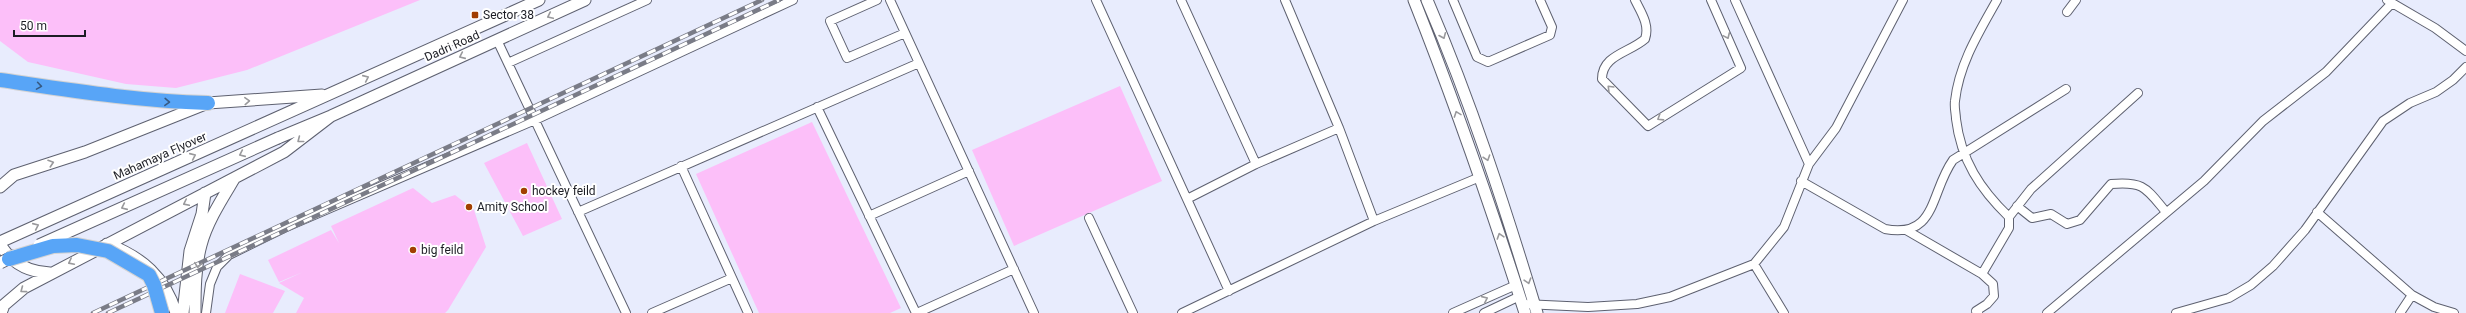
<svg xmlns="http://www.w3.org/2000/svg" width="2466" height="313" font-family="Roboto,sans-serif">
	<rect width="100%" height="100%" fill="#e8ecfd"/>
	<!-- green -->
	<path fill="#fcbff9" d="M 0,0 L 420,0 L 247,70 L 176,88 L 126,84 L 28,62 L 0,41 Z
		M 1120,86 L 1162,181 L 1014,246 L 972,150 Z
		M 812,122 L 901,308 L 890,313 L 759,313 L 696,174 Z
		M 527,143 L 562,219 L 523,236 L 484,163 Z
		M 413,188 L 432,203 L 455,195 L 474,210 L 486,247 L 448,310 L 445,313 L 296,313 L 304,298 L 279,283 L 303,272 L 279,282 L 268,260 L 331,230 L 339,243 L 331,226 Z
		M 240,274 L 285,291 L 273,313 L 225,313 Z"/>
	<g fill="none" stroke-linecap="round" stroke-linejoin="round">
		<defs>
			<path id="street" d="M 877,0 L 830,21 L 847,58 L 905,33
				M 890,0 L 1034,313
				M 1096,0 L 1229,291
				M 1181,0 L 1256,164
				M 1285,0 L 1339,128 L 1374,221
				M 1453,0 L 1477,57 L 1488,62 L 1550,35 L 1552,27 L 1540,0
				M 1635,0 C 1641,12 1650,25 1645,39 C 1629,53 1602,55 1602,79 L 1648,126 L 1741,68 L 1711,0
				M 1735,0 L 1809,164
				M 2387,0 L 2435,28 L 2466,51
				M 2067,12 L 2076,0
				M 497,40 L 626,313
				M 508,63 L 647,0
				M 817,107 L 916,313
				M 681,166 L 748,313
				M 1801,181 L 1885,229 C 1937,239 1930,192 1953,160 L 2066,89
				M 1187,199 L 1256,164 L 1339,128
				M 2017,206 L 2032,218 L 2051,214 L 2067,224 L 2080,220 L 2111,184 C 2144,181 2146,188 2166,212
				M 578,212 L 919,63
				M 2317,212 L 2412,295 L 2434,307 L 2454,313
				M 869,216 L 969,171
				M 2009,217 L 2031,189 L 2138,93
				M 1089,218 L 1133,313
				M 1906,230 L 1982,274
				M 1754,264 L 1784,313
				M 1522,304 L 1588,307 L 1637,304 L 1670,297 L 1754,264 L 1784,227 L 1809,164 L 1836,128 L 1903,0
				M 206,313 L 210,284 L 217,267 L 229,255 L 284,228 L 535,120 L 793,0
				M 652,313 L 732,278
				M 917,313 L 1014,269
				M 1182,313 L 1374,221 L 1480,177
				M 1453,313 L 1516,285
				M 1484,313 L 1520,296
				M 1978,313 L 1976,311 L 1987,304 L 1994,296 L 1993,284 L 1982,274 L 2009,228 L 2009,217 C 1980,189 1961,160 1956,119 C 1956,114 1954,107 1955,101 C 1959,64 1979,32 1997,0
				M 2047,313 L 2204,181 L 2263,121 L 2326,72 L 2392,3
				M 2176,313 L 2229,298 L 2251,285 L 2273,266 L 2305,230 L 2383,121 L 2410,103 L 2436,92 L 2453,80 L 2466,67
				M 2400,313 L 2412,295"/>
			<path id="secondary" d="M 1414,0 C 1455,103 1491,207 1525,313
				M 1427,0 C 1471,102 1505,207 1537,313
				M 278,138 L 331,116 L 585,0
				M 0,187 L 14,175 L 85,152 L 208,103 L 322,95
				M 0,242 L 539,0
				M 0,244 C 11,263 28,272 50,273
				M 107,244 C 142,257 165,277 176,313
				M 1,313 L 4,305 L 24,288 L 284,152 L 331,116
				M 183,313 L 190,251 L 202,214 L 205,193
				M 195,313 C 195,291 195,267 201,245 C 207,222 222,199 234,179"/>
			<path id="highway" d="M 0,80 C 69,90 137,101 208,103"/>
		</defs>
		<!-- street casing -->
		<use href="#street" stroke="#5e6170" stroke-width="10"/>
		<!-- secondary casing -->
		<use href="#secondary" stroke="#5e6170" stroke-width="13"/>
		<!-- highway casing -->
		<use href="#highway" stroke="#d2d2d3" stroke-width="16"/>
		<!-- street -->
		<use href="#street" stroke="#fff" stroke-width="8"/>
		<!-- secondary -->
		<use href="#secondary" stroke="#fff" stroke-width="11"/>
		<!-- highway -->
		<use href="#highway" stroke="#58a5f7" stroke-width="14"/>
		<defs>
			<path id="rail" d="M 93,313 L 762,0
				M 108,313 L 779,0"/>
		</defs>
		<!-- rail casing -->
		<use href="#rail" stroke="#7a7c87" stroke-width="4.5"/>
		<!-- rail -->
		<use href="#rail" stroke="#fff" stroke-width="3" stroke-dasharray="9" stroke-linecap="butt"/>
		<defs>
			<path id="secondary-bridge" d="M 39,245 L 278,138
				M 0,263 L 16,255"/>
			<path id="highway-bridge" d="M 9,259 L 53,246 L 77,245 L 108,251 L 149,275 L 154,285 L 162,313"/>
		</defs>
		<!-- secondary-bridge casing -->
		<use href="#secondary-bridge" stroke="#5e6170" stroke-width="13" stroke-linecap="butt"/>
		<!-- highway-bridge casing -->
		<use href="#highway-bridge" stroke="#d2d2d3" stroke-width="16" stroke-linecap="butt"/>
		<!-- secondary-bridge -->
		<use href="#secondary-bridge" stroke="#fff" stroke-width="11"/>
		<!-- highway-bridge -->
		<use href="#highway-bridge" stroke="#58a5f7" stroke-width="14"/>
	</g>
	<!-- one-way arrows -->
	<defs><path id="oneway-chevron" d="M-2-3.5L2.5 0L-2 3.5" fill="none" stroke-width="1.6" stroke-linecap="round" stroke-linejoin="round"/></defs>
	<g stroke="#99999c">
		<use href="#oneway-chevron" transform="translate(550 16) rotate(155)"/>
		<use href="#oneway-chevron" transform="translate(1443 36) rotate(67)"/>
		<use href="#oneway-chevron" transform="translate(1727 36) rotate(66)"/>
		<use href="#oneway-chevron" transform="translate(462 56) rotate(156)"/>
		<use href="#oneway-chevron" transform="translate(366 78) rotate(-24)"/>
		<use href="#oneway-chevron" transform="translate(1610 88) rotate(-135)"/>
		<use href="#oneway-chevron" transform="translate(247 101) rotate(-3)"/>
		<use href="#oneway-chevron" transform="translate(1457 114) rotate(-110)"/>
		<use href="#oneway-chevron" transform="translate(1660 118) rotate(148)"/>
		<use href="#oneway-chevron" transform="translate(300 140) rotate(142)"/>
		<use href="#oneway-chevron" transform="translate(242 154) rotate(156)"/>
		<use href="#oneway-chevron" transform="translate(193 156) rotate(-24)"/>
		<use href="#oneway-chevron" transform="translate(1487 158) rotate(71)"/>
		<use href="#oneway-chevron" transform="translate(51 163) rotate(-18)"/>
		<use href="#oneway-chevron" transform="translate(186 203) rotate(154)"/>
		<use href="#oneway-chevron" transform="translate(124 207) rotate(156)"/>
		<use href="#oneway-chevron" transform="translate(36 226) rotate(-24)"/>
		<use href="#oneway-chevron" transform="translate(1500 236) rotate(-108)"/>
		<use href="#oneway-chevron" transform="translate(71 262) rotate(153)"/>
		<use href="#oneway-chevron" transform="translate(198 265) rotate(97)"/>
		<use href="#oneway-chevron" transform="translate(1528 281) rotate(73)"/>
		<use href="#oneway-chevron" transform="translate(23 290) rotate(143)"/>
		<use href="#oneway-chevron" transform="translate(1485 299) rotate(-24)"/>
	</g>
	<g stroke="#375a83">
		<use href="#oneway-chevron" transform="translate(39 86) rotate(9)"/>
		<use href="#oneway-chevron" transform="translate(167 102) rotate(2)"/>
	</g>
	<!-- markers -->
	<g fill="#a23f01" stroke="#fff" stroke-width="1.5">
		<rect x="471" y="11" width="8" height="8" rx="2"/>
		<circle cx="524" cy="191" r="4"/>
		<circle cx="469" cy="207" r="4"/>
		<circle cx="413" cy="250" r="4"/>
	</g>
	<g text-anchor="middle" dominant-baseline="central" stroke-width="4" stroke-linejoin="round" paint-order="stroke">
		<!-- poi labels -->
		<g font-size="12" fill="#1c1d24" stroke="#fff" text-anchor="start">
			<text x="483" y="15">Sector 38</text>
			<text x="532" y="191">hockey feild</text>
			<text x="477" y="207">Amity School</text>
			<text x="421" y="250">big feild</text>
		</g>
		<!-- street labels -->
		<g font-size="12" fill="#1c1d24" stroke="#fff">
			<text transform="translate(452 46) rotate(-24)">Dadri Road</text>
			<text transform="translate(160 156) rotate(-24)">Mahamaya Flyover</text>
		</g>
	</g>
	<!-- scale -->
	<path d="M14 30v6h71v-6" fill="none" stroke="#1c1d24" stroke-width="2"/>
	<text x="20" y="30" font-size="12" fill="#1c1d24" stroke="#ffffff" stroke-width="3" paint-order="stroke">50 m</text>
</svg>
